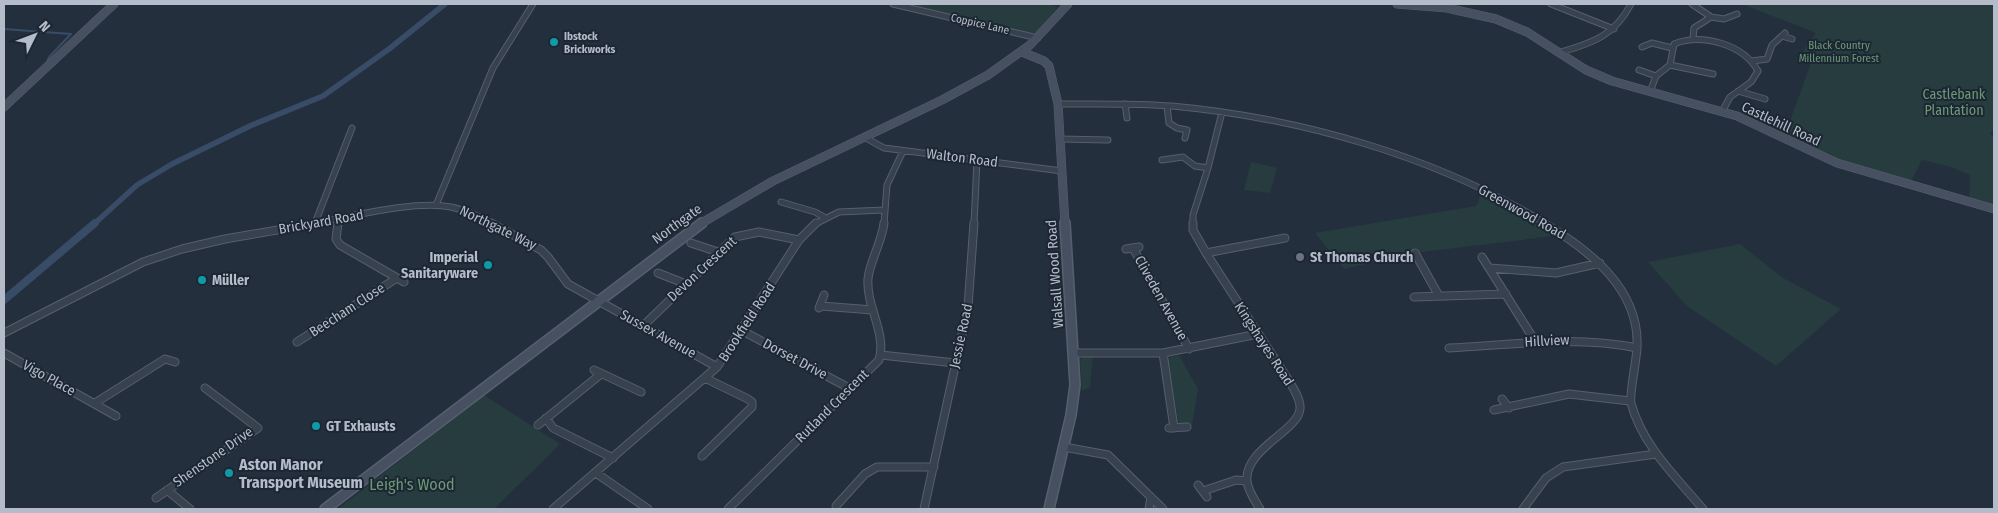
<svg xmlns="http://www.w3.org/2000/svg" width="1998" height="513" font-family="'Fira Sans Condensed',sans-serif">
	<rect width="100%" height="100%" fill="#242f3e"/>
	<!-- green -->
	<path fill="#263c3f" d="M 909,4 L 1045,4 L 1058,7 L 1036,32 L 1028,34 Z
		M 1742,4 L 1994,4 L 1994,128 L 1990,134 L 1994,137 L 1994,207 L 1969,199 L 1970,175 L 1951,167 L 1922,160 L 1911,181 L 1824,155 L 1785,135 L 1812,60 L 1801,54 L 1816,33 Z
		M 1251,162 L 1277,168 L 1270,193 L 1244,190 Z
		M 1481,190 L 1562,235 L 1414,253 L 1344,269 L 1315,233 L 1476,206 L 1478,203 Z
		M 1740,244 L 1783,278 L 1841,309 L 1776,366 L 1687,306 L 1648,262 Z
		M 1179,355 L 1198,389 L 1192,426 L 1179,424 L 1178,420 L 1168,359 L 1171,357 Z
		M 1084,356 L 1093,356 L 1090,387 L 1082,391 L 1080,360 Z
		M 484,395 L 560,444 L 494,509 L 338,509 Z"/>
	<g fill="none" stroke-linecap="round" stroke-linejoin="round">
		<!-- stream -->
		<path stroke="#394c67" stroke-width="2" d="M 4,29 L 71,34 L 49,57 L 47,62"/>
		<!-- canal-far1 -->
		<path stroke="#394c67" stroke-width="5.5" d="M 94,224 L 137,185 L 172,164 L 252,125 L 323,96 L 389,49 L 445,4"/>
		<!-- canal -->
		<path stroke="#394c67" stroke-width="8" d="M 4,300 L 95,223"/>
		<defs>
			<path id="street-far1" d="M 893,4 L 1038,38
				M 1551,4 L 1614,29
				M 1692,4 L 1711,17
				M 1782,36 L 1792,39
				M 1693,39 L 1694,28 L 1711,17 L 1724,19 L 1737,14
				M 1642,47 L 1652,43 L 1672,48
				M 1561,52 C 1593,43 1615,35 1631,4
				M 1752,61 L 1767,59 L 1772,45 L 1785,33
				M 1670,65 L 1713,74
				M 1639,70 L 1656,76
				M 1738,91 L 1765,99
				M 1650,92 L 1656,76 L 1670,65 L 1674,44 C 1702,33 1743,44 1758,71 L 1751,82 L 1730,97 L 1722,112
				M 1058,104 C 1096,104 1134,103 1172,106 C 1302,118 1434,156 1547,224
				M 1125,104 L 1127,118
				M 1167,106 L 1169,123 L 1177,128 L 1187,130 L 1185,138
				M 864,137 L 884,148 L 1062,171
				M 1060,139 L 1108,140
				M 1162,160 L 1183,157 L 1195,166 L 1208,168
				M 781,202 L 815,212 L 824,217
				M 436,205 L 493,68 L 533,4
				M 315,223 L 352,128
				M 311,224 C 350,217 413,200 451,207 C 466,210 480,217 494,224
				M 338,224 L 339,219
				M 815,224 L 839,212 L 884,210
				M 884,224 L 887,185 L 903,151
				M 974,224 L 977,160
				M 1193,224 L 1193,215 L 1208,168 L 1222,112"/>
			<path id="street" d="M 338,223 L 336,239 L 340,245 L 404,282
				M 491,223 L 541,250 L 548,257 L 568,284 L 717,367
				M 1193,223 L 1193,230 L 1206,253 L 1291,384 C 1295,392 1301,400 1300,409 C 1298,431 1244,449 1247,481 C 1248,491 1255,501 1260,509
				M 1544,223 C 1589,250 1640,289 1637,347 C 1637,358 1629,395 1631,403 C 1642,445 1676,477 1703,509
				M 691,243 L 718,252
				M 1133,248 L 1189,349
				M 1126,249 L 1139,247
				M 1206,253 L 1285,238
				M 1415,253 L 1439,296
				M 1482,257 L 1535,341
				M 1490,268 L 1556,273 L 1600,263
				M 658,273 L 686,284
				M 1414,297 L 1506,294
				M 821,306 L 873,310
				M 819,308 L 824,295
				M 643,326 L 735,237 L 759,232 L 799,240
				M 741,330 L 849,388
				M 4,333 L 143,262 L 182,249 L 225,239 L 318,223
				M 297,342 L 397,278
				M 1449,348 C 1512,345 1574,335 1637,348
				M 4,353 L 116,416
				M 1074,353 L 1163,353 L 1258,334
				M 1163,353 L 1174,428
				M 881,355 L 955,363
				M 594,370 L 641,392
				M 1502,399 L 1509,408
				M 95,403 L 165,359 L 175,362
				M 1494,410 L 1569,394 L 1630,401
				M 546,418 L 553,428 L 613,458
				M 538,425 L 601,374
				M 1169,428 L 1187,427
				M 1064,447 L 1108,455 L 1163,509
				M 702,456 L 752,407 L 752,402 L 748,399 L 705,378
				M 596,473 L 648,509
				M 1198,485 L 1207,497
				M 167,490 L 190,509
				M 1203,491 L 1236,480 L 1247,481
				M 156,498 L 258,428 L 205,388
				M 836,506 L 865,474 L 877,467 L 934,467
				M 553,509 L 717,367 L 799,240 L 816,223
				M 728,509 L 879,360 C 887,333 866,307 868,279 C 869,263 882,242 884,223
				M 924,509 L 968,307 L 974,223
				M 1149,509 L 1151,497
				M 1523,509 L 1546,478 L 1563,467 L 1656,454"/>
			<path id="secondary-far1" d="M 1397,4 L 1447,8 L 1496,19 L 1527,32 L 1586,70 L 1612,81 L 1737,116 L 1837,163 L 1994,209
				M 1022,52 L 1044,61 L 1049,66 L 1058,104 L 1065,224
				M 4,107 L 114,4
				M 700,224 L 773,181 L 942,100 L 988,75 L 1030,45 L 1068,4"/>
			<path id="secondary" d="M 325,509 L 702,223
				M 1049,509 L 1071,415 L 1075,385 L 1065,223"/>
		</defs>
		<!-- street-far1 casing -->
		<use href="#street-far1" stroke="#565f6c" stroke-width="7"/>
		<!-- street casing -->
		<use href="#street" stroke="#565f6c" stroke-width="9"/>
		<!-- secondary-far1 casing -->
		<use href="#secondary-far1" stroke="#565f6c" stroke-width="9"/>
		<!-- secondary casing -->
		<use href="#secondary" stroke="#565f6c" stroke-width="12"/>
		<!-- street-far1 -->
		<use href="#street-far1" stroke="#38414e" stroke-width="5"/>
		<!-- street -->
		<use href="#street" stroke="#38414e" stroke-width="7"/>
		<!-- secondary-far1 -->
		<use href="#secondary-far1" stroke="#465061" stroke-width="8"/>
		<!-- secondary -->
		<use href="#secondary" stroke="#465061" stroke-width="9"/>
	</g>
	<!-- markers -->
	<g fill="#0f9aa8" stroke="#1d2633" stroke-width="2">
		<circle cx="554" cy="42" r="5"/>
		<circle cx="488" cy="265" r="5"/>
		<circle cx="202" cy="280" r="5"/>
		<circle cx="316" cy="426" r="5"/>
		<circle cx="229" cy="473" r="5"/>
	</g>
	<circle fill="#6b7280" stroke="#1d2633" stroke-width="2" cx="1300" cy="257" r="5"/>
	<g text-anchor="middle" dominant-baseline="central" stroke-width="4" stroke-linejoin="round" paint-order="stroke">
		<!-- far-street labels -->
		<g font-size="11" fill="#b4bcc9" stroke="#1d2633">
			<text transform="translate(980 24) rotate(13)">Coppice Lane</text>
		</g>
		<!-- far-poi labels -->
		<g font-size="11" font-weight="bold" fill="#b4bcc9" stroke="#1d2633" text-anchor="start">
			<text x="564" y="36">Ibstock<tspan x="564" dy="13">Brickworks</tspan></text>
		</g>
		<!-- far-park labels -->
		<g font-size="11" fill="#6b9a76" stroke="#1d2633">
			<text x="1839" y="45">Black Country<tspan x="1839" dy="13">Millennium Forest</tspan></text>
		</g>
		<!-- park labels -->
		<g font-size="14" fill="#6b9a76" stroke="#1d2633">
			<text x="1954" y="94">Castlebank<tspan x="1954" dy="16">Plantation</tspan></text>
		</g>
		<!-- street labels -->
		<g font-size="14" fill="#b4bcc9" stroke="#1d2633">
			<text transform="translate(1781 124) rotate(25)">Castlehill Road</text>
			<text transform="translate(962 158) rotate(7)">Walton Road</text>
			<text transform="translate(1522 212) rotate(29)">Greenwood Road</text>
			<text transform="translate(321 222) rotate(-10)">Brickyard Road</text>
			<text transform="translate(677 224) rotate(-36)">Northgate</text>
			<text transform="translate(498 228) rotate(26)">Northgate Way</text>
			<text transform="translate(702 269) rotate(-43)">Devon Crescent</text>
			<text transform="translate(1055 274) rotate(-94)">Walsall Wood Road</text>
			<text transform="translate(1161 298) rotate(61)">Cliveden Avenue</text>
			<text transform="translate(347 310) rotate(-33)">Beecham Close</text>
			<text transform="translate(747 322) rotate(-57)">Brookfield Road</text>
			<text transform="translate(658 334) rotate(29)">Sussex Avenue</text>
			<text transform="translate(961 336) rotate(-78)">Jessie Road</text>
			<text transform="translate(1547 341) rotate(-3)">Hillview</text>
			<text transform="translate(1264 344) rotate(57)">Kingshayes Road</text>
			<text transform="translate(795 359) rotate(28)">Dorset Drive</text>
			<text transform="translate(49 378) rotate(29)">Vigo Place</text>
			<text transform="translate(832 406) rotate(-45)">Rutland Crescent</text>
			<text transform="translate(213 457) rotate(-35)">Shenstone Drive</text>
		</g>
		<!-- poi labels -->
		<g font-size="14" font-weight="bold" fill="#b4bcc9" stroke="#1d2633" text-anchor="start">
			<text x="478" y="257" text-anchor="end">Imperial<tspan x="478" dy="16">Sanitaryware</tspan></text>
			<text x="1310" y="257">St Thomas Church</text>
			<text x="212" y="280">Müller</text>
			<text x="326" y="426">GT Exhausts</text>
		</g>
		<!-- near-poi labels -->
		<g font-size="16" font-weight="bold" fill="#b4bcc9" stroke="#1d2633" text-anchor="start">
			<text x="239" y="464">Aston Manor<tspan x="239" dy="18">Transport Museum</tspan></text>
		</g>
		<!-- near-park labels -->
		<g font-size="16" fill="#6b9a76" stroke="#1d2633">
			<text x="412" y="484">Leigh's Wood</text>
		</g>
	</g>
	<!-- border -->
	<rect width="1998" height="513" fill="none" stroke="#b4bcc9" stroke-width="10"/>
	<!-- north arrow -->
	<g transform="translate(35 35) rotate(48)" stroke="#1d2633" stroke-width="4" paint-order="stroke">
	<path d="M0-4L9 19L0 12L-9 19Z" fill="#b4bcc9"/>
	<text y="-8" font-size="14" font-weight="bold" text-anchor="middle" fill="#b4bcc9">N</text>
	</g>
</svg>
